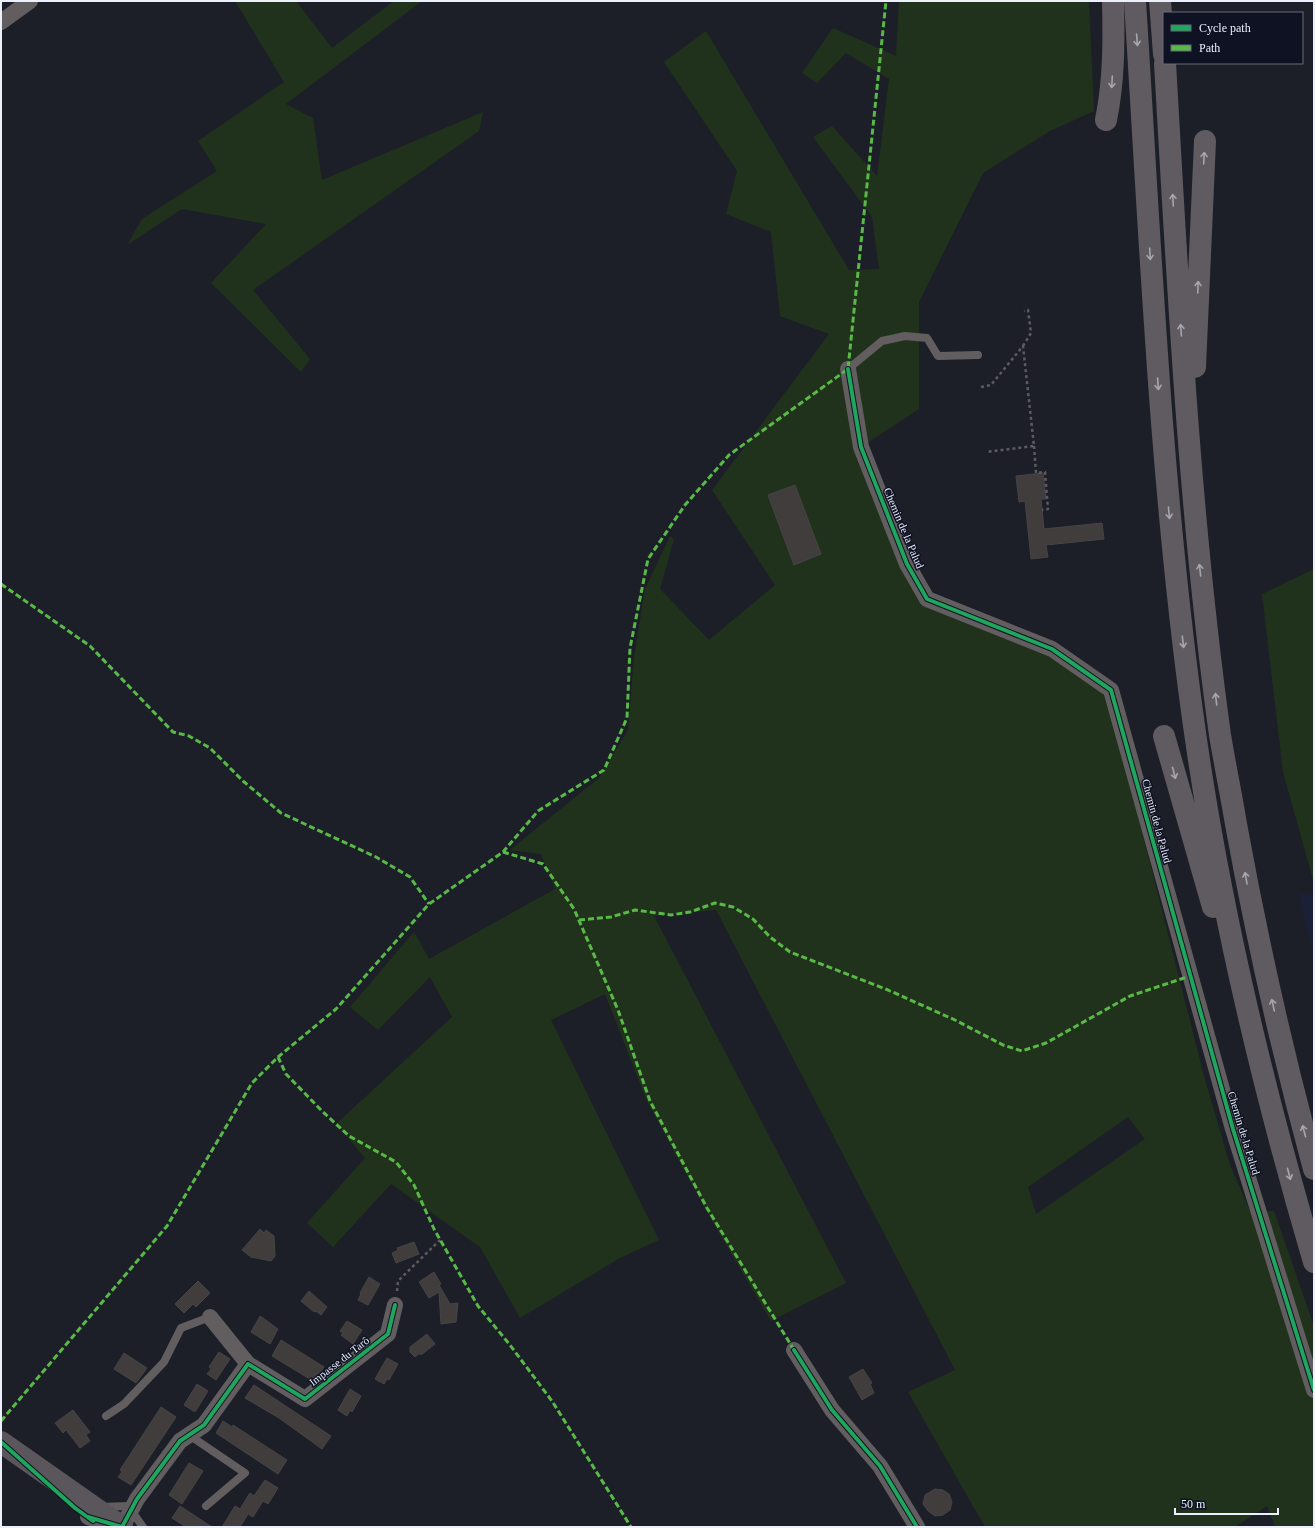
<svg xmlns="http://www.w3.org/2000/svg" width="1315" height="1528" font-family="'Times New Roman',serif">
	<rect width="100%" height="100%" fill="#1c1f28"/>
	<!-- built -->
	<path fill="#1a2136" d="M 1299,893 L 1314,896 L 1314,961 Z"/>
	<!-- green -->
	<path fill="#21321c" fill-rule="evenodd" d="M 235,1 L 296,1 L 332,48 L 394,1 L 422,1 L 286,104 L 313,118 L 322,180 L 483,112 L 479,131 L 253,290 L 310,359 L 301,372 L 211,283 L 266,224 L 182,209 L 127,245 L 142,219 L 217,171 L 198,141 L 284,82 Z
		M 899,1 L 1089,1 L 1094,111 L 1050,131 L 983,173 L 919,302 L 919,409 L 861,447 L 927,599 L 1044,653 L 1102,691 L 1114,721 L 1204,1076 L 1230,1165 L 1250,1211 L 1274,1211 L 1314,1326 L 1314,1527 L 1275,1527 L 1267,1506 L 1235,1527 L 985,1527 L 908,1392 L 955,1370 L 716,910 L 654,916 L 846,1283 L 771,1321 L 704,1207 L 647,1101 L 605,994 L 551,1020 L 659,1240 L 620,1258 L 520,1318 L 480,1247 L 391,1184 L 333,1247 L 307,1223 L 365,1158 L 336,1124 L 452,1017 L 430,977 L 378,1030 L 350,1007 L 414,932 L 429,959 L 555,889 L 541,854 L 510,850 L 599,778 L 628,730 L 634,657 L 645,589 L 670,536 L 674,539 L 660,589 L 709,640 L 775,585 L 712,490 L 829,334 L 780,316 L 771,232 L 726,214 L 737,171 L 664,62 L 706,31 L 849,270 L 879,269 L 872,217 L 813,137 L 832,126 L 877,176 L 889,79 L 846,53 L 817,83 L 802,73 L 833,28 L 896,56 ZM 1128,1117 L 1145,1139 L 1036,1214 L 1028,1187 Z
		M 1314,569 L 1314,883 L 1283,772 L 1262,594 Z"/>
	<!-- building -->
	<path fill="#413d3c" stroke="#464445" d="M 1043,473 L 1046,499 L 1041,499 L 1044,529 L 1102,523 L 1104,539 L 1046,545 L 1048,557 L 1031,559 L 1025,501 L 1019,502 L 1016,476 Z
		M 795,485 L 821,554 L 794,565 L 768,495 Z
		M 260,1229 L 264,1233 L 266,1230 L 274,1236 L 275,1256 L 271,1261 L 251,1257 L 242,1250 Z
		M 414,1242 L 419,1254 L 396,1263 L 392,1253 L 398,1250 L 397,1248 Z
		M 434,1272 L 441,1284 L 439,1285 L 450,1304 L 458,1303 L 456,1322 L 441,1324 L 439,1292 L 429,1298 L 419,1282 Z
		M 369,1277 L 380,1284 L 368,1305 L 358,1300 L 361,1294 L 360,1293 Z
		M 198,1281 L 210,1293 L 196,1307 L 193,1304 L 184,1313 L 175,1304 Z
		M 309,1291 L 327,1307 L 321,1315 L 316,1311 L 314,1312 L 301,1301 Z
		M 260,1316 L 278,1329 L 270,1344 L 251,1332 Z
		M 347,1321 L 362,1330 L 353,1344 L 341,1335 L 343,1333 L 340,1331 Z
		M 427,1334 L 435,1344 L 421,1355 L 420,1353 L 415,1357 L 410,1352 L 410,1347 Z
		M 281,1340 L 324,1367 L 318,1376 L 313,1381 L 272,1356 Z
		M 219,1352 L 230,1359 L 216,1380 L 207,1374 L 211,1369 L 209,1367 Z
		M 124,1353 L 147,1368 L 136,1383 L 114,1369 Z
		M 387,1358 L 398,1364 L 389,1380 L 387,1379 L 384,1384 L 375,1379 Z
		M 863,1369 L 872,1383 L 870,1384 L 874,1393 L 862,1400 L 849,1377 Z
		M 197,1384 L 208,1391 L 195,1412 L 184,1405 Z
		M 254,1385 L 331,1436 L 322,1449 L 279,1418 L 245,1398 Z
		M 350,1389 L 361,1396 L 352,1412 L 350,1410 L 347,1416 L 338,1410 Z
		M 161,1407 L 176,1417 L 131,1485 L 118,1477 L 122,1472 L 120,1470 Z
		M 73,1410 L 90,1432 L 86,1435 L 90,1441 L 80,1448 L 66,1430 L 63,1433 L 55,1423 Z
		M 223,1421 L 232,1427 L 233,1425 L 287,1460 L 278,1474 L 216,1433 Z
		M 189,1463 L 203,1471 L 182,1504 L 169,1495 Z
		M 265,1480 L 278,1488 L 268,1504 L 263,1501 L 253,1517 L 248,1514 L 240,1527 L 222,1527 L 235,1506 L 240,1509 L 250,1493 L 254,1496 Z
		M 935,1489 L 943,1490 L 949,1494 L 952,1502 L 950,1510 L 943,1515 L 935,1516 L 928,1511 L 923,1504 L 925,1495 Z
		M 180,1506 L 212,1527 L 186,1527 L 172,1518 Z"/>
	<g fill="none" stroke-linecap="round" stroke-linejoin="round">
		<!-- path -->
		<path stroke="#5d5b5f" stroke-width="2.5" stroke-dasharray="3 3" stroke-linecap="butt" d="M 1023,346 L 1031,333 L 1028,310 L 1024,311
			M 981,387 L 991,385 L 1023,346 L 1034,446 L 986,452
			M 1034,446 L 1036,473 L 1045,472 L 1048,509 L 1042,510
			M 397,1291 L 398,1281 L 440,1240"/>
		<!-- lane -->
		<path stroke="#625d5f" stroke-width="8" d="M 848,369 L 882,341 L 905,336 L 927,338 L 938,356 L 978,355
			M 106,1416 L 124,1404 L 164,1362 L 181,1328 L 210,1317
			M 189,1435 L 245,1473 L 206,1506
			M 101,1507 L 128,1506 L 143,1527"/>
		<!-- street -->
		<path stroke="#625d5f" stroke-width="16" d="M 1,22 L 30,1
			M 848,369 L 861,447 L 907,564 L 927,599 L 1052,649 L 1111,690 L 1233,1129 L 1314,1390
			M 210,1317 L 248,1364
			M 794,1350 L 832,1410 L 880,1466 L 917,1527
			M 88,1517 L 122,1527 L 137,1499 L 180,1441 L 204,1425 L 248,1364 L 305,1399 L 388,1334 L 395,1305"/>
		<!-- secondary -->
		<path stroke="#5b565b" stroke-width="22" d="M 1,1442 L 122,1527"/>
		<!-- highway -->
		<path stroke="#605b61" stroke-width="22" d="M 1135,1 C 1150,238 1160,476 1192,711 C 1217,898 1261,1082 1314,1262
			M 1160,1 L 1164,54
			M 1165,63 C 1178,288 1189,512 1220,735 C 1225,765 1231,794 1236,824 C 1257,940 1283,1055 1314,1169
			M 1106,120 C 1114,81 1114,41 1113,1
			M 1195,367 L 1205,141
			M 1164,736 L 1213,907"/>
		<!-- quiet -->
		<path stroke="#58b947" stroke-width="3" stroke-dasharray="6 3" stroke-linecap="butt" d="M 1,584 L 90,646 L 173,732 L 189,736 L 210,748 L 243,781 L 281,813 L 376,857 L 410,877 L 429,904
			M 503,852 L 543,864 L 574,909 L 618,1010 L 650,1101 L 707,1208 L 794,1350
			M 579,920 L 611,917 L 635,910 L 671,915 L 690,912 L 715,903 L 733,907 L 753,919 L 770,937 L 790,952 L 888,990 L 955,1020 L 1003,1045 L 1022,1051 L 1046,1043 L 1130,996 L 1190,976
			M 278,1057 L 286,1074 L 323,1112 L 349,1136 L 396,1162 L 414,1185 L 434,1229 L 478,1306 L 510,1345 L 552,1401 L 631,1527
			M 1,1421 L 167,1226 L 252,1083 L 278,1057 L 336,1009 L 429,904 L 503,852 L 538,811 L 604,770 L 627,718 L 630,648 L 648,559 L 685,505 L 729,455 L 848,369 L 886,1"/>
		<defs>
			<path id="cycleway" d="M 848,369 L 861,447 L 907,564 L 927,599 L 1052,649 L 1111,690 L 1233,1129 L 1314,1390
				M 794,1350 L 832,1410 L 880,1466 L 917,1527
				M 1,1442 L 75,1508 L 93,1521
				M 88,1517 L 122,1527 L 137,1499 L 180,1441 L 204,1425 L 248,1364 L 305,1399 L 388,1334 L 395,1305"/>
		</defs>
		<!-- cycleway casing -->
		<use href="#cycleway" stroke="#0e1223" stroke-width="6"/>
		<!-- cycleway -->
		<use href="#cycleway" stroke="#20a55d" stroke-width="4"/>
	</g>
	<!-- one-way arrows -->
	<defs><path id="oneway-shaft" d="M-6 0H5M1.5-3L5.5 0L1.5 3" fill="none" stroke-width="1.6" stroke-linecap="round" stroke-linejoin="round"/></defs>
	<g stroke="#a6a6ae">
		<use href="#oneway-shaft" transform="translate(1137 40) rotate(86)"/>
		<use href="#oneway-shaft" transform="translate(1112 82) rotate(93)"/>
		<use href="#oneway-shaft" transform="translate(1204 158) rotate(-87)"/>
		<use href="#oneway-shaft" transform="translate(1173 200) rotate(-93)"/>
		<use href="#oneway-shaft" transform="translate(1150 254) rotate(87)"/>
		<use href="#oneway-shaft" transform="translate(1198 287) rotate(-88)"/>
		<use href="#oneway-shaft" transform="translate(1181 330) rotate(-94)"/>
		<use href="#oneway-shaft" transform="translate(1158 384) rotate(86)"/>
		<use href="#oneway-shaft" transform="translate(1169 513) rotate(84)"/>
		<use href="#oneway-shaft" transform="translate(1200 570) rotate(-96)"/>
		<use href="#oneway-shaft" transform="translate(1183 642) rotate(83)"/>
		<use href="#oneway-shaft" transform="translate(1216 699) rotate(-97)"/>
		<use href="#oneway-shaft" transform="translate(1174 773) rotate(75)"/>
		<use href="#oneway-shaft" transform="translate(1246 878) rotate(-100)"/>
		<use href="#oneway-shaft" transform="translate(1273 1005) rotate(-103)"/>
		<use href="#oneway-shaft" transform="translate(1304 1131) rotate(-105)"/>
		<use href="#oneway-shaft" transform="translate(1289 1174) rotate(75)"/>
	</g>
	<g text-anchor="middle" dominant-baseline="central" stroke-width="3" stroke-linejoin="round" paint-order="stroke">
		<!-- street labels -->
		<g font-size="11" fill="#ebf0fc" stroke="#0e1223">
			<text transform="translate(904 528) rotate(67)">Chemin de la Palud</text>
			<text transform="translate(1157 821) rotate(75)">Chemin de la Palud</text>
			<text transform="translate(1244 1133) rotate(73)">Chemin de la Palud</text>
			<text transform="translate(339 1361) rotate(-38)">Impasse du Tarô</text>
		</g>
	</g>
	<!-- border -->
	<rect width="1315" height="1528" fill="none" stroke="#ebf0fc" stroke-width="4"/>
	<!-- legend -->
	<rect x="1163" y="12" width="140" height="52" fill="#0e1223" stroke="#666b7a"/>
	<rect x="1171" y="25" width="20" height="6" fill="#20a55d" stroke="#666b7a"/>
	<text x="1199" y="32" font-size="12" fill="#ebf0fc">Cycle path</text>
	<rect x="1171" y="45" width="20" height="6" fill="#58b947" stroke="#666b7a"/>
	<text x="1199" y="52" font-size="12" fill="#ebf0fc">Path</text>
	<!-- scale -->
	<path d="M1175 1508v6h103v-6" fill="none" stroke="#ebf0fc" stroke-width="2"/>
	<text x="1181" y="1508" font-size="12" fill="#ebf0fc" stroke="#0e1223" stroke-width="3" paint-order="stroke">50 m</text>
</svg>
